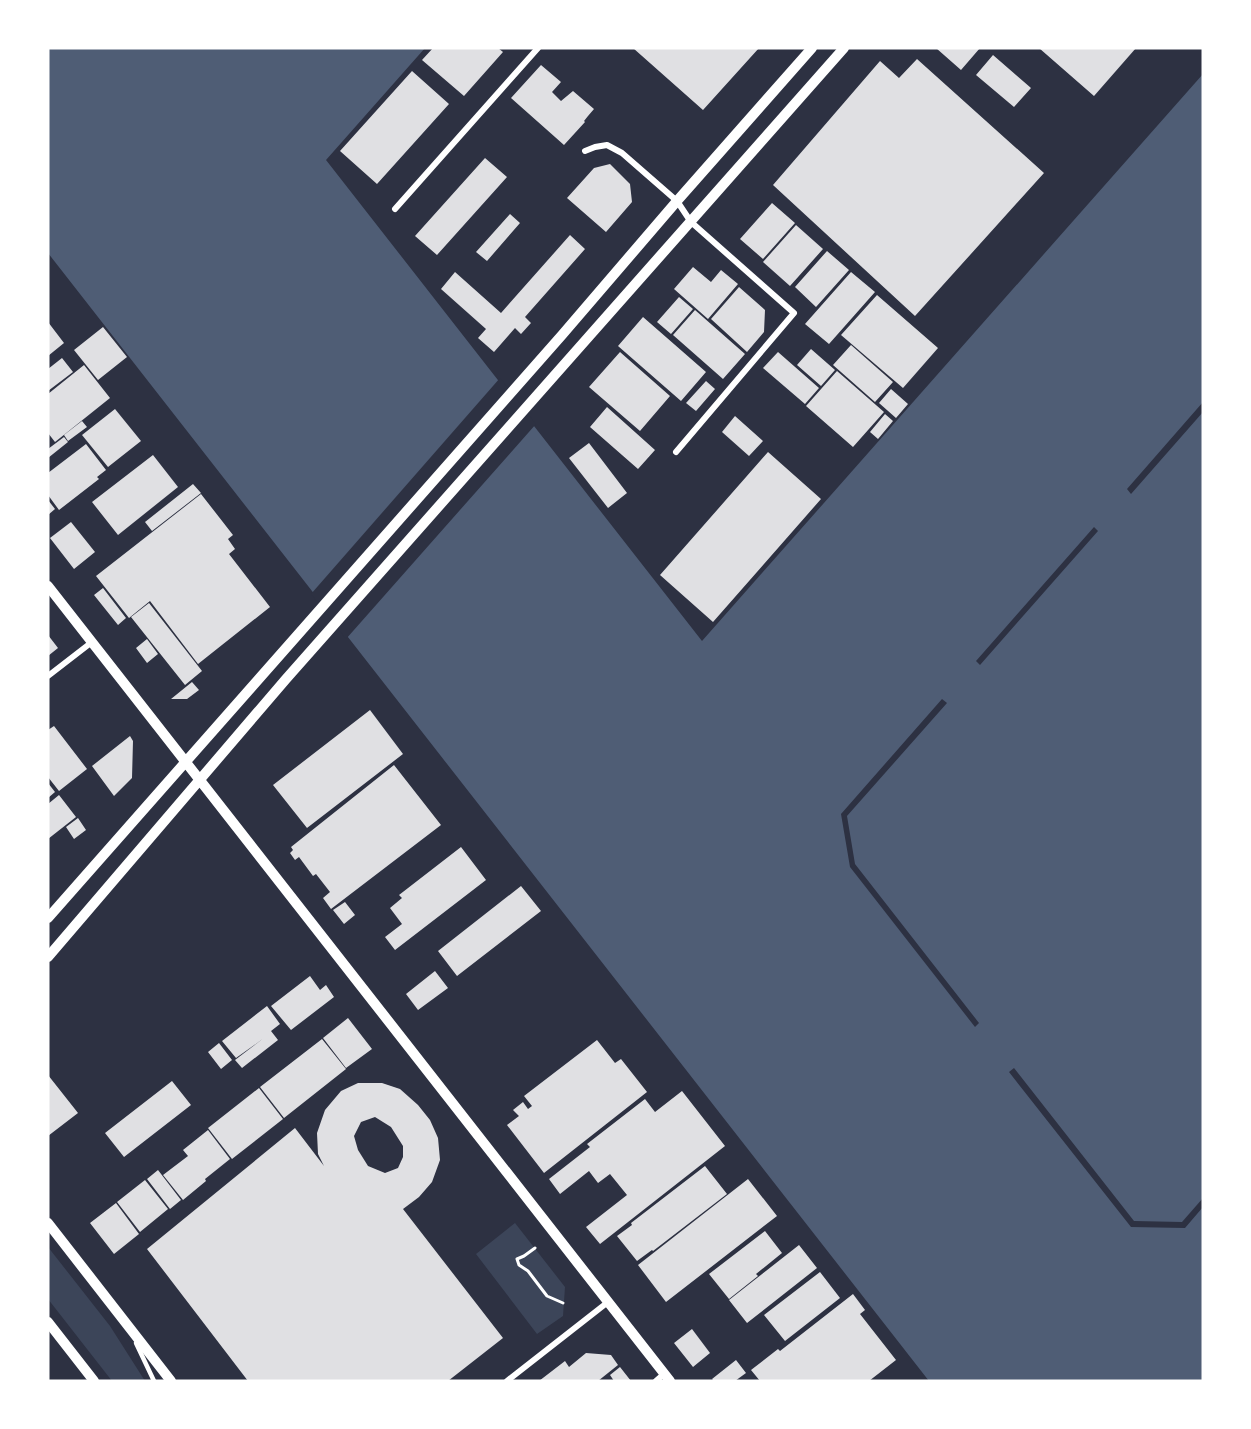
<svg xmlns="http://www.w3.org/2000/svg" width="1251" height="1429" font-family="'Fira Sans',sans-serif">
	<rect width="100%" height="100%" fill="#2d3142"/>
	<!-- green -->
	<path fill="#3c4559" d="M 515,1223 L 565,1287 L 563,1316 L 537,1334 L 476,1254 Z
		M 48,1247 L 110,1326 L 145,1381 L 112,1381 L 48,1299 Z"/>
	<!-- water -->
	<path fill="#4f5d75" d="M 48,48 L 425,48 L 326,160 L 702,641 L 1203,74 L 1203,1381 L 929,1381 L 48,253 Z"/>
	<!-- pier -->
	<path fill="#2d3142" d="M 500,378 L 536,424 L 346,639 L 311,594 Z
		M 1203,402 L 1203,412 L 1131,494 L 1127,489 Z
		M 1094,527 L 1098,531 L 980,665 L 976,661 Z
		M 942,699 L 947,703 L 847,816 L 855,864 L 979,1023 L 975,1027 L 850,867 L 841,814 Z
		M 1014,1068 L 1134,1221 L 1182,1222 L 1203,1198 L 1203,1207 L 1185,1228 L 1131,1227 L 1009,1072 Z"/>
	<!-- building -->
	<path fill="#e0e0e3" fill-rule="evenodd" d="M 433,48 L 498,48 L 503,52 L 464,96 L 422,60 Z
		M 633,48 L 759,48 L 703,110 Z
		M 936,48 L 980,48 L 961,70 Z
		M 1039,48 L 1136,48 L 1094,96 Z
		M 993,55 L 1031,88 L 1014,107 L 976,75 Z
		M 917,59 L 1044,173 L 915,316 L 773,185 L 880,61 L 899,78 Z
		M 541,65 L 561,82 L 552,92 L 561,101 L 573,91 L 594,109 L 588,116 L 584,121 L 585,122 L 564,145 L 511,98 Z
		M 412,71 L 449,104 L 377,184 L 340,151 Z
		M 485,158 L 507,177 L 437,255 L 415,236 Z
		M 610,164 L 630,184 L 632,202 L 606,232 L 567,198 L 594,168 Z
		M 772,203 L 795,223 L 763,259 L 740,239 Z
		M 510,214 L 520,223 L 487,261 L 476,252 Z
		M 796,225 L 823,249 L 790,286 L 763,262 Z
		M 570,235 L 585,249 L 525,317 L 531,323 L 521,334 L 515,328 L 494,352 L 478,338 L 486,329 L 441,289 L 455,272 L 501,313 Z
		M 827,251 L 849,270 L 816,307 L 795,287 Z
		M 693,267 L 711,282 L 721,270 L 738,284 L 708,319 L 674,289 Z
		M 851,272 L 875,292 L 829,344 L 805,324 Z
		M 739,287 L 765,310 L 764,332 L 747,352 L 711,319 Z
		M 877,295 L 938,348 L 903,388 L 841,335 Z
		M 679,297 L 693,309 L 671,334 L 657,322 Z
		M 695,310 L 745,354 L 723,379 L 673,335 Z
		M 643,317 L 706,372 L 681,401 L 618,346 Z
		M 48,322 L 64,343 L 48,356 Z
		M 103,327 L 127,357 L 98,380 L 74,350 Z
		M 851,345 L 893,382 L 875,402 L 833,365 Z
		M 811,349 L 835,370 L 821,386 L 797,365 Z
		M 620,352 L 670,396 L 640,431 L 589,387 Z
		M 778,352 L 819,388 L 805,404 L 763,368 Z
		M 62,358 L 73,372 L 48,391 L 48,369 Z
		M 84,365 L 110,398 L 55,442 L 48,433 L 48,394 Z
		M 837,371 L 884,412 L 853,447 L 806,406 Z
		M 706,381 L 715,389 L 696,411 L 686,403 Z
		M 891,389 L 908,404 L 896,418 L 879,403 Z
		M 607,407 L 655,450 L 638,469 L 590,427 Z
		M 115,409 L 141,441 L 108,467 L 82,435 Z
		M 885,414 L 893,421 L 878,439 L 870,432 Z
		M 735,416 L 763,441 L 749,456 L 722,432 Z
		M 82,421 L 87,427 L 68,441 L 64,435 Z
		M 64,437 L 68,442 L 48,458 L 48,449 Z
		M 589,443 L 627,493 L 608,508 L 569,458 Z
		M 86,444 L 106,470 L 97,477 L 99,479 L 59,510 L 48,495 L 48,473 Z
		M 768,452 L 821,499 L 713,622 L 660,575 Z
		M 153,455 L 178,487 L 118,535 L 92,502 Z
		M 193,484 L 201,493 L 152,531 L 145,522 Z
		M 201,494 L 233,535 L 228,539 L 235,549 L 229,554 L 270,607 L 198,664 L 150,601 L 129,618 L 96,576 Z
		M 48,500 L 55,509 L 48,515 Z
		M 71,522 L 95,552 L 74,569 L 50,538 Z
		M 103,588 L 126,618 L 118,625 L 94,595 Z
		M 149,603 L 202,671 L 185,685 L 131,617 Z
		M 48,635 L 58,648 L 48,656 Z
		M 147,639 L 158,654 L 147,663 L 136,648 Z
		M 192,682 L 199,690 L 187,699 L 171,699 Z
		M 370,710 L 403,754 L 307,828 L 273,785 Z
		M 54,726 L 87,769 L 59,791 L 48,777 L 48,730 Z
		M 130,736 L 133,741 L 132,778 L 114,796 L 92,766 Z
		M 394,765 L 441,825 L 331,909 L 323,898 L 330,892 L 316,874 L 313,876 L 299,857 L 295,860 L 290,853 L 293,850 L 291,847 Z
		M 48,783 L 55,792 L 48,798 Z
		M 59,795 L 76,817 L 48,839 L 48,804 Z
		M 78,818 L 86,830 L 74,839 L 66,827 Z
		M 461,847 L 486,880 L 395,950 L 385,937 L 402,924 L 390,908 L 402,898 L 399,895 Z
		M 521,886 L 541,911 L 457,976 L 438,951 Z
		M 345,902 L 355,915 L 344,924 L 333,910 Z
		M 435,971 L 448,988 L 418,1010 L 406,994 Z
		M 310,976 L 320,990 L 326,985 L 334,997 L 291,1030 L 271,1006 Z
		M 267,1006 L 280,1024 L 271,1031 L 278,1040 L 242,1068 L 235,1060 L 264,1038 L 236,1058 L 222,1041 Z
		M 348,1018 L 372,1049 L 346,1068 L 323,1038 Z
		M 322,1039 L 346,1069 L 284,1118 L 260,1087 Z
		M 597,1040 L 615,1063 L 621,1059 L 647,1092 L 544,1173 L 507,1125 L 519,1116 L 513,1110 L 523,1102 L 528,1109 L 532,1106 L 524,1096 Z
		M 219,1043 L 232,1060 L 221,1069 L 208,1052 Z
		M 48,1075 L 78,1113 L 48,1136 Z
		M 172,1081 L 191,1105 L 124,1157 L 105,1133 Z
		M 358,1083 L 382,1083 L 400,1089 L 418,1105 L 430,1120 L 438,1138 L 440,1160 L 432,1182 L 419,1197 L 403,1209 L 503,1338 L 448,1381 L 248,1381 L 147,1249 L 295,1128 L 324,1166 L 318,1154 L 317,1133 L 325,1110 L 341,1091 ZM 375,1117 L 391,1127 L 403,1146 L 403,1157 L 398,1168 L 385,1173 L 368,1166 L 358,1150 L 354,1136 L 361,1122 Z
		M 259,1088 L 283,1119 L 232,1159 L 208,1128 Z
		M 682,1091 L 725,1146 L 600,1244 L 586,1227 L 627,1195 L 610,1174 L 598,1183 L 589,1171 L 560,1194 L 549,1179 L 590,1147 L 587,1144 L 645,1099 L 655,1112 Z
		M 208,1130 L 230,1159 L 205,1179 L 206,1181 L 183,1200 L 163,1175 L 188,1156 L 183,1150 Z
		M 705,1166 L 727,1194 L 653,1251 L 652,1250 L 637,1261 L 617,1236 L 632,1225 L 631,1223 Z
		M 158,1170 L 181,1200 L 170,1209 L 147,1179 Z
		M 748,1179 L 777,1216 L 666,1302 L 638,1265 Z
		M 145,1180 L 168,1209 L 140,1232 L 117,1202 Z
		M 116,1203 L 139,1234 L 114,1254 L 90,1223 Z
		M 765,1231 L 782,1253 L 756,1274 L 758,1276 L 729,1299 L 709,1274 Z
		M 799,1245 L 817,1268 L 747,1323 L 729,1300 Z
		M 820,1272 L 840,1298 L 785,1341 L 764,1315 Z
		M 853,1294 L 865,1310 L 860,1314 L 896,1360 L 869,1381 L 760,1381 L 751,1370 L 778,1349 L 780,1351 Z
		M 692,1329 L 710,1353 L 693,1367 L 674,1343 Z
		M 586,1353 L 611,1355 L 618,1365 L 598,1381 L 539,1381 L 565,1361 L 569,1367 Z
		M 736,1360 L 746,1373 L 735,1381 L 714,1381 L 712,1379 Z
		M 620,1367 L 631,1381 L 614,1381 L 610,1375 Z"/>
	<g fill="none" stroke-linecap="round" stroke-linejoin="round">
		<!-- path -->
		<path stroke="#fff" stroke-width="3" d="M 535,1248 L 524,1256 L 517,1259 L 519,1265 L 528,1271 L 547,1296 L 563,1303"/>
		<!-- service -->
		<path stroke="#fff" stroke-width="4.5" d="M 136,1343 L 154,1381"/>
		<!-- minor -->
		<path stroke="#fff" stroke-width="6" d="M 585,151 L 595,147 L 607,145 L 622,153 L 677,201 L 691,222 L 794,313 L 676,452
			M 395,209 L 538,48
			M 48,676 L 92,642
			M 507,1381 L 608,1302
			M 656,1381 L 664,1374"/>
		<!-- tertiary -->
		<path stroke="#fff" stroke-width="10" d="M 48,586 L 670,1381
			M 48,918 L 562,335 L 677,201 L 812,48
			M 48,957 L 286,679 L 844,48
			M 48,1223 L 171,1381
			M 48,1322 L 94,1381"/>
	</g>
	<!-- border -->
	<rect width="1251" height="1429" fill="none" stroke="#ffffff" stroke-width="99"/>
</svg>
